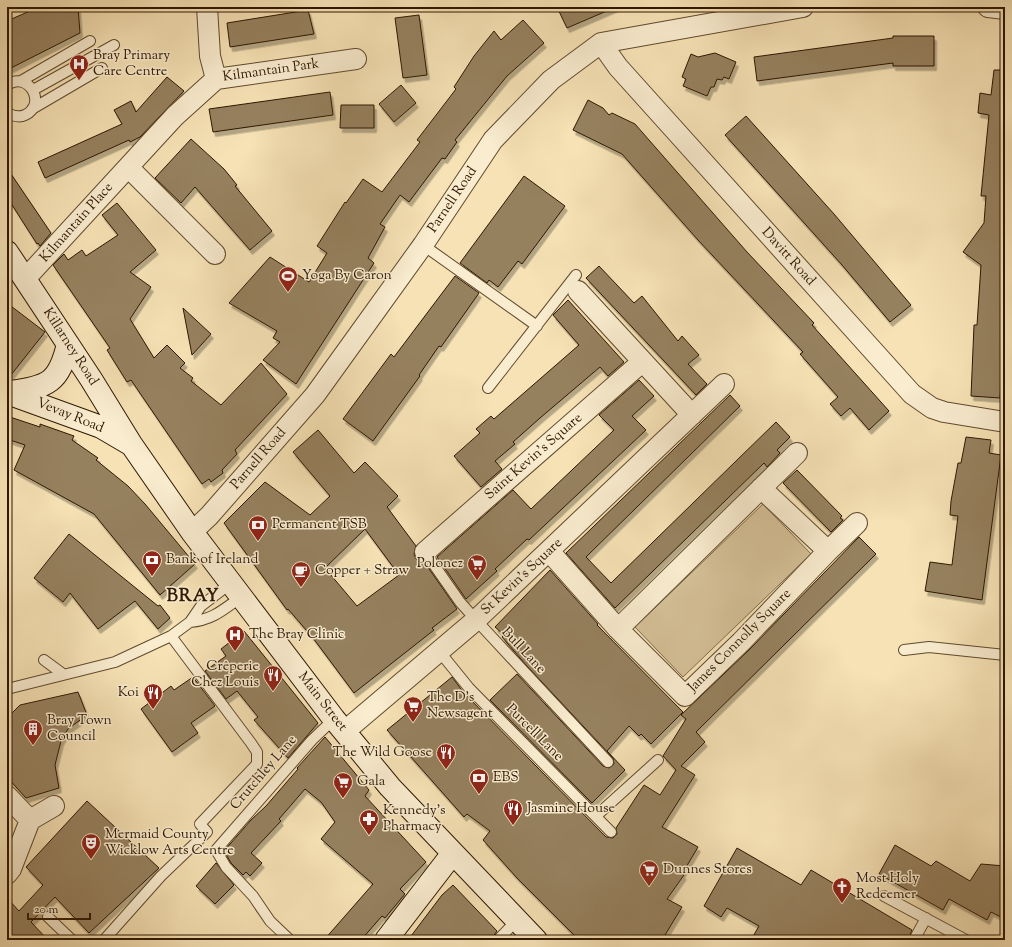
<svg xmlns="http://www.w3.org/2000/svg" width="1012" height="947" font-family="'Sorts Mill Goudy',serif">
	<defs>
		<filter id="shadow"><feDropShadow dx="2.5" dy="4.5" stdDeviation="0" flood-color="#0004"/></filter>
	</defs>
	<rect width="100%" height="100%" fill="#f6e2b5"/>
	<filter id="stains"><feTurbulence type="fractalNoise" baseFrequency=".005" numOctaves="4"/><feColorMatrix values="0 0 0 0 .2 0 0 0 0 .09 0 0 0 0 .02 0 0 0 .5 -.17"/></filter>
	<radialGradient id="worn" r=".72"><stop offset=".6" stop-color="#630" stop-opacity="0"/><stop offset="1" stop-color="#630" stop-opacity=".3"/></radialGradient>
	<!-- green -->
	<path fill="#d4bf96" stroke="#816b4c" d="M 763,504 L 811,554 L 683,677 L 635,627 Z"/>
	<!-- building -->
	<path fill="#96815f" stroke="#2e1701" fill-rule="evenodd" filter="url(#shadow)" d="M 39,7 L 78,7 L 80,33 L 7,70 L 7,21 Z
		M 557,7 L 616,7 L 567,28 Z
		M 308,10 L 314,34 L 230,47 L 227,23 Z
		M 419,15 L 427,75 L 403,78 L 395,18 Z
		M 523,20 L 544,43 L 507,76 L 455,140 L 457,142 L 445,159 L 442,158 L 409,202 L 400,195 L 380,224 L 385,227 L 368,258 L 374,263 L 296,384 L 263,360 L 280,342 L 273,338 L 277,331 L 229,303 L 270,257 L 309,282 L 327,253 L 317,246 L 345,202 L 346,203 L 363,179 L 382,192 L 420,142 L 417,140 L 456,89 L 454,87 L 474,56 L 494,31 L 501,40 Z
		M 893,36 L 934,36 L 934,66 L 893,66 L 893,63 L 757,81 L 754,57 L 893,38 Z
		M 715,53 L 736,62 L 729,79 L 724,77 L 722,80 L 717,79 L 714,87 L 711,87 L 707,96 L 683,86 L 686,79 L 682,77 L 691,54 L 698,57 Z
		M 994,70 L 1005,70 L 1005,320 L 1000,398 L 971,396 L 974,325 L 977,325 L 981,265 L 963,252 L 984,223 L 986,196 L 981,196 L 989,115 L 978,113 L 980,93 L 991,95 Z
		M 167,77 L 184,91 L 140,137 L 130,142 L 129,140 L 45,178 L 38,162 L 122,124 L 114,110 L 131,101 L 136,112 Z
		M 401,85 L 416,103 L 394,122 L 379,104 Z
		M 330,92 L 333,115 L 213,132 L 209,109 Z
		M 588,100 L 603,108 L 609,115 L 612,113 L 635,124 L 747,252 L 814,323 L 812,325 L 889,411 L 869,430 L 850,408 L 841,416 L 830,404 L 838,397 L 800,354 L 803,352 L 698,240 L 622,154 L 573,130 Z
		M 341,105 L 374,105 L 374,128 L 340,128 Z
		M 746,116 L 834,214 L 911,305 L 890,322 L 842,265 L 725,135 Z
		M 191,139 L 224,169 L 237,185 L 235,186 L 272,231 L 250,250 L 195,187 L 181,203 L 155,178 Z
		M 7,168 L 51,233 L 40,246 L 38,243 L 37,244 L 7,197 Z
		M 524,176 L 565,206 L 522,264 L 518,261 L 498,287 L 489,280 L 487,283 L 460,263 Z
		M 117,203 L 156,250 L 130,272 L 151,287 L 130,319 L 154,358 L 167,345 L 185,363 L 180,368 L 193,378 L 191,381 L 221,405 L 261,363 L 287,394 L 235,450 L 237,454 L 222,470 L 223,473 L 211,482 L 209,479 L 202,484 L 131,380 L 127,382 L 107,350 L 110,348 L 53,265 L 64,254 L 68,260 L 82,250 L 86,256 L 118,235 L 102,215 Z
		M 599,266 L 634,303 L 642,296 L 678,341 L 682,336 L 699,355 L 688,364 L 707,384 L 696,395 L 586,278 Z
		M 455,276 L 479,293 L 441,347 L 439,346 L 419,375 L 420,376 L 373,441 L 343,419 L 391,354 L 394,357 Z
		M 568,300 L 624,362 L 608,376 L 600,367 L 540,418 L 513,442 L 515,444 L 495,461 L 502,469 L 481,487 L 454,456 L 480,433 L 476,429 L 491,416 L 494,419 L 579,345 L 553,315 Z
		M 7,303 L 45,332 L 7,380 Z
		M 183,308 L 211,334 L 192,355 Z
		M 639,380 L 654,396 L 632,416 L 646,430 L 529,540 L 527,539 L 495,569 L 497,571 L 466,599 L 437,557 L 513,490 L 531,509 L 614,430 L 599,415 Z
		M 730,395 L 740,406 L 586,557 L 611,583 L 776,422 L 790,437 L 777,450 L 780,453 L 767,467 L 764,463 L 615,608 L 566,553 Z
		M 7,416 L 40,427 L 40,424 L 74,436 L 72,440 L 98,458 L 96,460 L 128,486 L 145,504 L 195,564 L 160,595 L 94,514 L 14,470 L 25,445 L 7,439 Z
		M 318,430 L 354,473 L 365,462 L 398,496 L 387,507 L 416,546 L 414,554 L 416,559 L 425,563 L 457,609 L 432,628 L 434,630 L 354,693 L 313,638 L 288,609 L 287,610 L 224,523 L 265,482 L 310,515 L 330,496 L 293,452 ZM 365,529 L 399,575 L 357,606 L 325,568 Z
		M 966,437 L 991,440 L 989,453 L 1001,455 L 982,600 L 925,591 L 930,562 L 952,565 L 958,516 L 950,515 L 951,501 L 958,463 L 961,463 Z
		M 797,470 L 842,516 L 840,518 L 843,520 L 831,532 L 783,483 Z
		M 69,534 L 158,606 L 160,605 L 170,618 L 158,629 L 135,601 L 98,629 L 70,593 L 63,602 L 34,578 Z
		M 859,537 L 876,554 L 696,732 L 705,742 L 681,766 L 695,775 L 662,827 L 698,847 L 682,874 L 684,875 L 667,899 L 682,907 L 662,940 L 579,940 L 517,878 L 483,840 L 490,831 L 467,814 L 464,817 L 387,730 L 452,677 L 464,693 L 606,837 L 613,838 L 617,834 L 616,828 L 644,785 L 660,795 L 676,770 L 663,756 L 686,719 L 681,715 L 749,650 Z
		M 550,570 L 598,624 L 597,625 L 683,712 L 651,744 L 641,734 L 639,736 L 629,726 L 607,751 L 625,770 L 592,803 L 490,700 L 517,674 L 603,766 L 609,768 L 614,764 L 613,758 L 526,665 L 502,637 L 504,635 L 495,627 Z
		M 244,631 L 318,723 L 288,758 L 254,720 L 258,717 L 237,691 L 226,699 L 205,671 L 226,656 L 221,649 Z
		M 193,677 L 215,706 L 191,723 L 198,733 L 172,752 L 141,709 L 171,686 L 174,690 Z
		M 78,692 L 87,715 L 68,729 L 61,741 L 55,765 L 59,788 L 26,798 L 7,777 L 7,718 L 20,705 Z
		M 325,737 L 369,790 L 365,796 L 426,862 L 400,889 L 405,894 L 385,918 L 382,916 L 361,940 L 324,940 L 373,884 L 321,839 L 335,822 L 321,802 L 305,789 L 279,819 L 281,821 L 251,853 L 262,863 L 250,876 L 246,872 L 243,875 L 231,863 L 224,851 L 251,820 L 266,806 L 298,769 L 297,768 Z
		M 87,801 L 159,868 L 89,933 L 55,897 L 31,922 L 48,940 L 7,940 L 7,898 L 19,911 L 43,885 L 26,867 Z
		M 895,845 L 931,866 L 936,861 L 970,881 L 981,864 L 1005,866 L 1005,919 L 991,912 L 987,920 L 949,899 L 943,910 L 879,874 Z
		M 737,848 L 801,885 L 811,870 L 912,930 L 908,940 L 751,940 L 759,926 L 727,908 L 721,917 L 704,906 Z
		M 216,863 L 234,885 L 215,904 L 196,886 Z
		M 453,885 L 497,931 L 492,938 L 490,940 L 408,940 L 442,895 Z"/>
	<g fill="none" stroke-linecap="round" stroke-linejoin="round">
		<defs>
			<path id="lane" d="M 21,81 L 90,41
				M 7,85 C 28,70 48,104 25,115 C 19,118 13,116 7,113
				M 33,90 L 114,45
				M 32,109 L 102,68
				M 423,245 L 537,326
				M 488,388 L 576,275
				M 425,552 L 460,602 L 476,620 L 608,762
				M 190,622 C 213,620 224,609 241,597
				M 904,650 L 929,647 L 1005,655
				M 439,651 L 469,688 L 611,832
				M 44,660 L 63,674
				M 7,689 L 115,662 L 171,636 L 190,622 L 201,606 L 231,583
				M 596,816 L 658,760
				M 884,896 L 966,940
				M 48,917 L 72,940
				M 104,940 L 161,876 L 207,832 L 200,824 L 257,764 L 257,752 L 251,743 L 171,636
				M 290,940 L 270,921 L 253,896 L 226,867 L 216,850 L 312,740 L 334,719
				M 498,940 L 517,920
				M 914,940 L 926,918"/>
			<path id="street" d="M 207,7 L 210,56 L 216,79
				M 988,7 L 1005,9
				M 601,43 L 618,67 L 912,394 L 932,408 L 944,412 L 1005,422
				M 128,167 L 215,254
				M 25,279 L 175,116 L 216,79 L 356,59
				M 578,291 L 692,415
				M 192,532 L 209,516 L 315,395 L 423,245 L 493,140 L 551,80 L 601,43 L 803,7
				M 549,551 L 618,629 L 685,696 L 741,642 L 828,551 L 761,488
				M 828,551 L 857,523
				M 425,552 L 642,362
				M 618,629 L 797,453
				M 345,731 L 476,620 L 724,384
				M 7,796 L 30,820
				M 7,874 L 11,869 L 30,820 L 54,806"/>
			<path id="secondary" d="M 7,252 L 91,379 L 131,444 L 192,532 L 334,719 L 390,787 L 536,940
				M 10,392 C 48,387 59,383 68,344
				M 7,393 L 101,427 L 130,444
				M 386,940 L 453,853"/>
		</defs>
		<!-- lane casing -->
		<use href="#lane" stroke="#604a2e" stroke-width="12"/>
		<!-- street casing -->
		<use href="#street" stroke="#604a2e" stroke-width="22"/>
		<!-- secondary casing -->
		<use href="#secondary" stroke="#2e1701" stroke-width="24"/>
		<!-- lane -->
		<use href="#lane" stroke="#f9eccf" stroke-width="10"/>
		<!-- street -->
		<use href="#street" stroke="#f9eccf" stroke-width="20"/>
		<!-- secondary -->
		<use href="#secondary" stroke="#f9eccf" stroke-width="22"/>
	</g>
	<!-- icons -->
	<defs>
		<symbol id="hospital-pin" viewBox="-11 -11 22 30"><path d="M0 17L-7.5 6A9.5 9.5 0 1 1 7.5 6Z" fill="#8f2418" stroke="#f9eccf"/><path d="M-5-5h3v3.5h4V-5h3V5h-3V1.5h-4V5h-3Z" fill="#fff"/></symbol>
		<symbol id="stadium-pin" viewBox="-11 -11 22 30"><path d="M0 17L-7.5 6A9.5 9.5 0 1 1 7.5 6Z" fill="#8f2418" stroke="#f9eccf"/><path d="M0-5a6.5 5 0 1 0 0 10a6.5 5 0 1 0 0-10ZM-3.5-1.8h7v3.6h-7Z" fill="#fff"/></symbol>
		<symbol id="bank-pin" viewBox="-11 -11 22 30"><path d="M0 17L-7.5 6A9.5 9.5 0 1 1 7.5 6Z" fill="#8f2418" stroke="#f9eccf"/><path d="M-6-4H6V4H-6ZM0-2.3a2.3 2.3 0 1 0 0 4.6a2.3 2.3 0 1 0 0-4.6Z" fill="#fff"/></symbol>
		<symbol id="supermarket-pin" viewBox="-11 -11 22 30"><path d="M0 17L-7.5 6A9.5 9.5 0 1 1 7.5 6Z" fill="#8f2418" stroke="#f9eccf"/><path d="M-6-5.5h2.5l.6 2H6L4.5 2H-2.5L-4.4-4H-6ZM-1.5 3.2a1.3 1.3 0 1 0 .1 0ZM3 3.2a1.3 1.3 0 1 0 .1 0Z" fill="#fff"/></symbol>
		<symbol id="cafe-pin" viewBox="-11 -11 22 30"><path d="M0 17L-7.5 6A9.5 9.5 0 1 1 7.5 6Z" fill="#8f2418" stroke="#f9eccf"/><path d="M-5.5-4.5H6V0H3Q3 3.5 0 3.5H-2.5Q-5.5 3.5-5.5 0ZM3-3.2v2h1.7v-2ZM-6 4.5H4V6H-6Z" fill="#fff"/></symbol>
		<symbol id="restaurant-pin" viewBox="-11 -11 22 30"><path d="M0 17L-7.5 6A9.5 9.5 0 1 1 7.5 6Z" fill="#8f2418" stroke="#f9eccf"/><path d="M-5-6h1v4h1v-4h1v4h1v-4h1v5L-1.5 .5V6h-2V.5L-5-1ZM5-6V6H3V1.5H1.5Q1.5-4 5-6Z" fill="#fff"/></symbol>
		<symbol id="building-pin" viewBox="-11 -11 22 30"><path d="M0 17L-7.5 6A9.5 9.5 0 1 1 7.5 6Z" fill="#8f2418" stroke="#f9eccf"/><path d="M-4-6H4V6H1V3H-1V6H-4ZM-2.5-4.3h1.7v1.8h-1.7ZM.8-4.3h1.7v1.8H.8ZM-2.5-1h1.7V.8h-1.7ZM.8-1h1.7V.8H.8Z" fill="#fff"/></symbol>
		<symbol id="pharmacy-pin" viewBox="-11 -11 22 30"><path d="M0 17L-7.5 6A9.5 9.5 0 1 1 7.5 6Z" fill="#8f2418" stroke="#f9eccf"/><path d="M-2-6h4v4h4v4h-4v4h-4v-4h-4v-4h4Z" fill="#fff"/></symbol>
		<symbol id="theatre-pin" viewBox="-11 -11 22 30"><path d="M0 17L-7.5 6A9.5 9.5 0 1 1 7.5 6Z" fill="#8f2418" stroke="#f9eccf"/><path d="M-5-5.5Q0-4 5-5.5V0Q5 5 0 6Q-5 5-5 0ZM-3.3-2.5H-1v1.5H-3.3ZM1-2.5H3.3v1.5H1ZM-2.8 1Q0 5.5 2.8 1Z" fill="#fff"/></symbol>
		<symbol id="church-pin" viewBox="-11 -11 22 30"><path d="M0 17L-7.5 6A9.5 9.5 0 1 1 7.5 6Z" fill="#8f2418" stroke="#f9eccf"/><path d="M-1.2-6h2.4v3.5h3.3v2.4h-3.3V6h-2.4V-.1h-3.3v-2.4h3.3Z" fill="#fff"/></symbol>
	</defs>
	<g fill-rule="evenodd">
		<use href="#hospital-pin" x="68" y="53" width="22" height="30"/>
		<use href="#stadium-pin" x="277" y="265" width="22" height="30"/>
		<use href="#bank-pin" x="247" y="514" width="22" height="30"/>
		<use href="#bank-pin" x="141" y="549" width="22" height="30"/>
		<use href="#supermarket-pin" x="466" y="553" width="22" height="30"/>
		<use href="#cafe-pin" x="290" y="560" width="22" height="30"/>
		<use href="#hospital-pin" x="224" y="624" width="22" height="30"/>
		<use href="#restaurant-pin" x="262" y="664" width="22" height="30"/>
		<use href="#restaurant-pin" x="142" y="682" width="22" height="30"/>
		<use href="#supermarket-pin" x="402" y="695" width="22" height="30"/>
		<use href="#building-pin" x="22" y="718" width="22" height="30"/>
		<use href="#restaurant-pin" x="435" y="742" width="22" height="30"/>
		<use href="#bank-pin" x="468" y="767" width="22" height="30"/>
		<use href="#supermarket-pin" x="332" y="771" width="22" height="30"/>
		<use href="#restaurant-pin" x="502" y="798" width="22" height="30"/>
		<use href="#pharmacy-pin" x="358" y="808" width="22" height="30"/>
		<use href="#theatre-pin" x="80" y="832" width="22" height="30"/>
		<use href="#supermarket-pin" x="638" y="859" width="22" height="30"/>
		<use href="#church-pin" x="831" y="876" width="22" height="30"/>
	</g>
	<g text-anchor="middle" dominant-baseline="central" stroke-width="3" stroke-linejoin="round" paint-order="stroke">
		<!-- poi labels -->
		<g font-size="14" fill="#2e1701" stroke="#f9eccf" text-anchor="start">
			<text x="93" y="56">Bray Primary<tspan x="93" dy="16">Care Centre</tspan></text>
			<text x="302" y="276">Yoga By Caron</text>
			<text x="272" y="525">Permanent TSB</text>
			<text x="166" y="560">Bank of Ireland</text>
			<text x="463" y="564" text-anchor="end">Polonez</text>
			<text x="315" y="571">Copper + Straw</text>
			<text x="249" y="635">The Bray Clinic</text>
			<text x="259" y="667" text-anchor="end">Crêperie<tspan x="259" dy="16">Chez Louis</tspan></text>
			<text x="139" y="693" text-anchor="end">Koi</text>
			<text x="427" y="698">The D's<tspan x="427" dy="16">Newsagent</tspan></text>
			<text x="47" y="721">Bray Town<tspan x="47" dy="16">Council</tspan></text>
			<text x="432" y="753" text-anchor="end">The Wild Goose</text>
			<text x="493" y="778">EBS</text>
			<text x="357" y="782">Gala</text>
			<text x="527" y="809">Jasmine House</text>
			<text x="383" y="811">Kennedy's<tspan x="383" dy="16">Pharmacy</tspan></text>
			<text x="105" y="835">Mermaid County<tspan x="105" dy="16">Wicklow Arts Centre</tspan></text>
			<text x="663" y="870">Dunnes Stores</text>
			<text x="856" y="879">Most Holy<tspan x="856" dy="16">Redeemer</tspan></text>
		</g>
		<!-- street labels -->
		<g font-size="14" fill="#2e1701" stroke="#f9eccf">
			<text transform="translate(271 71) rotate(-8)">Kilmantain Park</text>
			<text transform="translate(453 200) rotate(-56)">Parnell Road</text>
			<text transform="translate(77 223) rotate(-48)">Kilmantain Place</text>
			<text transform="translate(788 257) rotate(48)">Davitt Road</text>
			<text transform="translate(70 347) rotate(57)">Killarney Road</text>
			<text transform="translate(70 416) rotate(22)">Vevay Road</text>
			<text transform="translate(534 457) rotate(-41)">Saint Kevin's Square</text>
			<text transform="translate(259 459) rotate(-49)">Parnell Road</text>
			<text transform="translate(522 577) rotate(-43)">St Kevin's Square</text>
			<text transform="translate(740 641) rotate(-45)">James Connolly Square</text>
			<text transform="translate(523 651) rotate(47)">Bull Lane</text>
			<text transform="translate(322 702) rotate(52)">Main Street</text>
			<text transform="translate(534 733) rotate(45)">Purcell Lane</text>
			<text transform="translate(264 773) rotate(-49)">Crutchley Lane</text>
		</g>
		<!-- district labels -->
		<g font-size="18" font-weight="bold" letter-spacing="1" fill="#2e1701" stroke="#f9eccf">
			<text x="193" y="597">BRAY</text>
		</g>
	</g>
	<!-- margin -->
	<rect width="1012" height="947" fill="none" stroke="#f6e2b5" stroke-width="24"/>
	<rect x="8" y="8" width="996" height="931" fill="none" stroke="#2e1701" stroke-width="2"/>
	<rect x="12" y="12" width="988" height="923" fill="none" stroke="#2e1701"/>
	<!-- scale -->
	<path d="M28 913v6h62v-6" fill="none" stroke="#2e1701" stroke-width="2"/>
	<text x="34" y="913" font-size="12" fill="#2e1701" stroke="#f9eccf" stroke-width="3" paint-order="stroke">20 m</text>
	<rect width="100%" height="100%" filter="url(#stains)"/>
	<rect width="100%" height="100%" fill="url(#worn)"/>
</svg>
